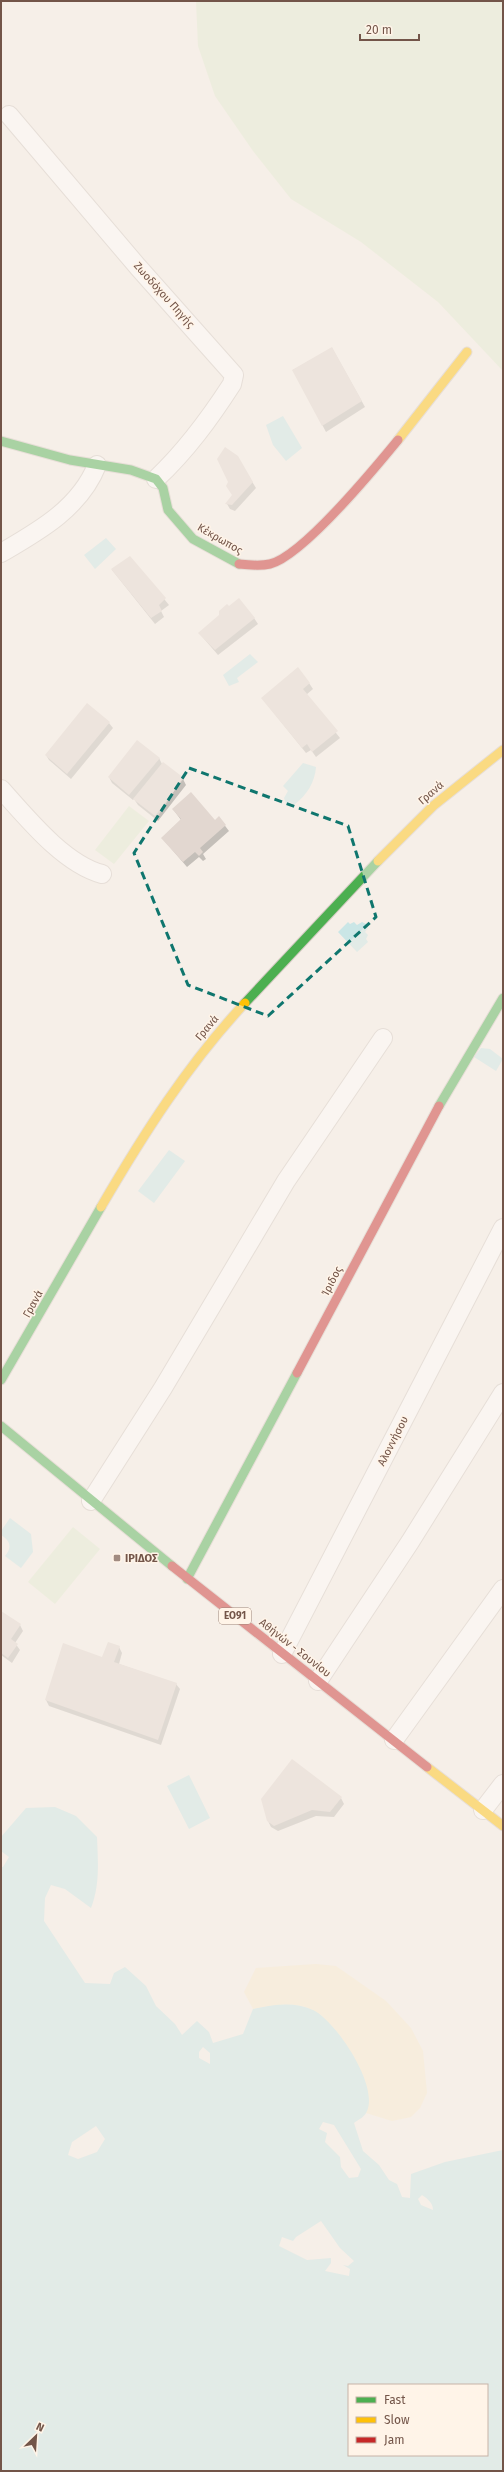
<svg xmlns="http://www.w3.org/2000/svg" width="504" height="2472" font-family="'Fira Sans',sans-serif">
	<rect width="100%" height="100%" fill="#f6efe8"/>
	<!-- green -->
	<path fill="#e3ecd3" d="M 196,1 L 503,1 L 503,371 L 438,302 L 361,242 L 291,199 L 253,151 L 215,96 L 198,46 Z
		M 129,806 L 149,821 L 114,864 L 95,850 Z
		M 73,1527 L 100,1549 L 55,1604 L 28,1582 Z"/>
	<!-- sand -->
	<path fill="#f9ecd0" d="M 316,1964 L 336,1966 L 386,2001 L 411,2028 L 423,2051 L 427,2093 L 420,2108 L 411,2117 L 392,2121 L 366,2113 C 373,2082 340,2027 314,2011 C 296,2000 271,2006 253,2009 L 244,1992 L 256,1968 Z"/>
	<!-- water -->
	<path fill="#cae6e6" fill-rule="evenodd" d="M 283,416 L 302,448 L 286,461 L 273,445 L 266,425 Z
		M 106,538 L 116,549 L 95,569 L 84,555 Z
		M 250,654 L 258,662 L 237,678 L 239,682 L 229,686 L 223,675 Z
		M 303,763 L 316,767 C 315,782 307,795 294,805 L 290,802 L 287,806 L 284,798 L 288,791 L 283,786 Z
		M 348,922 L 350,924 L 354,922 L 357,925 L 362,922 L 368,925 L 368,928 L 365,932 L 368,935 L 366,939 L 368,942 L 357,952 L 338,932 Z
		M 481,1048 L 490,1049 L 503,1059 L 496,1071 L 474,1057 Z
		M 169,1150 L 185,1161 L 154,1203 L 138,1191 Z
		M 10,1518 L 31,1534 L 33,1552 L 21,1568 L 5,1556 C 12,1548 11,1541 1,1535 L 1,1531 Z
		M 189,1775 L 210,1818 L 189,1829 L 167,1786 Z
		M 55,1807 L 76,1816 L 97,1837 C 98,1862 100,1885 91,1908 L 65,1889 L 51,1885 L 45,1898 L 44,1921 L 85,1983 L 110,1984 L 114,1973 L 125,1967 L 146,1986 L 156,2006 L 175,2024 L 182,2035 L 197,2021 L 209,2032 L 213,2043 L 243,2034 L 253,2009 C 272,2005 294,2001 313,2010 C 336,2021 381,2088 366,2113 C 364,2117 358,2120 354,2123 L 363,2151 L 379,2165 L 389,2180 L 397,2184 L 402,2197 L 410,2198 L 411,2174 L 445,2162 L 503,2150 L 503,2471 L 1,2471 L 1,1867 L 3,1867 L 9,1857 L 1,1851 L 1,1837 L 26,1808 ZM 203,2047 L 210,2053 L 210,2064 L 199,2058 L 199,2052 ZM 323,2122 L 334,2125 L 361,2169 L 358,2177 L 349,2178 L 341,2167 L 340,2157 L 325,2142 L 327,2133 L 319,2129 ZM 96,2126 L 105,2139 L 97,2152 L 78,2159 L 68,2155 L 72,2142 ZM 422,2195 C 428,2199 433,2203 433,2210 L 421,2205 L 418,2199 ZM 321,2221 L 340,2248 L 354,2261 L 348,2266 L 343,2265 L 350,2269 L 349,2276 L 325,2271 L 331,2263 L 331,2258 L 307,2260 L 279,2246 L 282,2237 L 293,2241 L 296,2237 ZM 349,2385 L 487,2385 L 487,2455 L 349,2455 Z"/>
	<!-- shadow -->
	<path fill="#0003" d="M 332,348 L 365,407 L 326,432 L 293,370 Z
		M 237,457 L 256,488 L 235,511 L 230,509 L 227,504 L 233,496 L 229,482 Z
		M 130,557 L 169,605 L 161,611 L 164,617 L 155,624 L 112,570 Z
		M 254,618 L 258,624 L 218,655 L 199,633 Z
		M 309,683 L 313,689 L 306,695 L 340,738 L 316,757 L 311,750 L 306,753 L 262,698 Z
		M 109,723 L 113,728 L 71,779 L 49,760 L 46,755 Z
		M 159,758 L 162,764 L 183,779 L 186,785 L 158,821 L 138,805 L 134,799 L 133,800 L 112,783 L 109,777 Z
		M 173,809 L 215,822 L 219,818 L 229,831 L 203,854 L 206,859 L 203,861 L 199,857 L 187,867 L 162,838 L 181,820 Z
		M 1,1612 L 20,1625 L 23,1631 L 15,1643 L 20,1650 L 12,1663 L 1,1655 Z
		M 119,1647 L 122,1653 L 119,1664 L 176,1684 L 180,1689 L 161,1745 L 49,1706 L 46,1700 Z
		M 341,1798 L 344,1804 L 334,1817 L 316,1816 L 278,1831 L 271,1827 L 268,1821 Z"/>
	<!-- building -->
	<path fill="#e2d7d0" d="M 332,347 L 362,401 L 322,426 L 292,370 Z
		M 225,447 L 238,456 L 253,482 L 232,505 L 225,504 L 232,495 L 226,486 L 228,482 L 217,459 Z
		M 130,556 L 166,598 L 159,605 L 162,611 L 151,618 L 111,569 Z
		M 239,598 L 255,618 L 215,650 L 198,633 L 219,615 L 219,611 L 227,604 L 229,606 Z
		M 298,667 L 310,683 L 303,689 L 338,731 L 312,752 L 307,744 L 302,748 L 261,698 Z
		M 87,703 L 110,722 L 67,774 L 45,755 Z
		M 137,740 L 160,758 L 129,795 L 108,777 Z
		M 163,762 L 184,778 L 155,816 L 133,799 Z
		M 191,792 L 215,820 L 219,816 L 226,825 L 200,848 L 203,852 L 199,856 L 195,852 L 183,862 L 161,838 L 181,819 L 172,809 Z
		M 1,1611 L 21,1624 L 11,1639 L 18,1644 L 8,1658 L 1,1653 Z
		M 108,1642 L 120,1646 L 114,1662 L 177,1683 L 158,1740 L 45,1700 L 63,1643 L 102,1657 Z
		M 292,1759 L 342,1797 L 330,1812 L 312,1810 L 274,1826 L 267,1821 L 261,1799 Z"/>
	<g fill="none" stroke-linecap="round" stroke-linejoin="round">
		<defs>
			<path id="street" d="M 9,115 L 138,267 L 234,375 L 232,384 C 210,418 187,450 156,479
				M 1,553 C 39,531 80,508 97,465
				M 1,789 C 27,818 64,864 102,874
				M 91,1501 L 163,1388 L 286,1181 L 383,1038
				M 282,1654 L 503,1228
				M 318,1681 L 410,1542 L 503,1393
				M 394,1740 L 503,1589
				M 483,1810 L 503,1784"/>
			<path id="fast" d="M 1,441 L 70,460 L 131,470 L 156,479 L 163,488 L 168,510 L 193,539 L 239,564
				M 245,1003 L 378,861
				M 439,1106 L 503,998
				M 1,1380 L 101,1207
				M 1,1426 L 172,1566
				M 187,1579 L 297,1373"/>
			<path id="slow" d="M 398,440 L 467,352
				M 378,861 L 433,806 L 503,750
				M 101,1207 C 143,1135 188,1064 245,1003
				M 427,1767 L 503,1826"/>
			<path id="jam" d="M 239,564 C 248,565 261,566 270,564 C 303,556 375,468 398,440
				M 297,1373 L 439,1106
				M 172,1566 L 427,1767"/>
		</defs>
		<!-- street casing -->
		<use href="#street" stroke="#d4cbc5" stroke-width="20"/>
		<!-- fast casing -->
		<use href="#fast" stroke="#d5cbc4" stroke-width="11"/>
		<!-- slow casing -->
		<use href="#slow" stroke="#d5cbc4" stroke-width="11"/>
		<!-- jam casing -->
		<use href="#jam" stroke="#d5cbc4" stroke-width="11"/>
		<!-- street -->
		<use href="#street" stroke="#fefdfc" stroke-width="18"/>
		<!-- fast -->
		<use href="#fast" stroke="#4caf50" stroke-width="9"/>
		<!-- slow -->
		<use href="#slow" stroke="#ffc107" stroke-width="9"/>
		<!-- jam -->
		<use href="#jam" stroke="#c62828" stroke-width="9"/>
	</g>
	<!-- marked area -->
	<path d="M0 0H504V2472H0ZM 189,768 L 348,826 L 376,917 L 268,1016 L 188,985 L 134,853 Z" fill="#f6efe8" fill-opacity=".55" fill-rule="evenodd"/>
	<path fill="none" stroke="#0f766e" stroke-width="3" stroke-dasharray="8 5" stroke-linejoin="round" d="M 189,768 L 348,826 L 376,917 L 268,1016 L 188,985 L 134,853 Z"/>
	<!-- markers -->
	<rect fill="#a18b81" stroke="#fff4e8" stroke-width="1.5" x="113" y="1554" width="8" height="8" rx="2"/>
	<g text-anchor="middle" dominant-baseline="central" stroke-width="3" stroke-linejoin="round" paint-order="stroke">
		<!-- shield labels -->
		<rect fill="#fff4e8" stroke="#9d8579" stroke-width="1" x="219" y="1608" width="32" height="16" rx="3"/>
		<g font-size="10" font-weight="bold" fill="#735549">
			<text x="235" y="1616">ΕΟ91</text>
		</g>
		<!-- street labels -->
		<g font-size="11" fill="#735549" stroke="#fff4e8">
			<text transform="translate(164 295) rotate(48)">Ζωοδόχου Πηγής</text>
			<text transform="translate(220 539) rotate(30)">Κέκρωπος</text>
			<text transform="translate(431 793) rotate(-41)">Γρανά</text>
			<text transform="translate(207 1028) rotate(-50)">Γρανά</text>
			<text transform="translate(332 1281) rotate(-62)">Ίριδος</text>
			<text transform="translate(33 1304) rotate(-61)">Γρανά</text>
			<text transform="translate(393 1441) rotate(-63)">Αλοννήσου</text>
			<text transform="translate(295 1648) rotate(38)">Αθήνών - Σουνίου</text>
		</g>
		<!-- poi labels -->
		<g font-size="11" font-weight="bold" fill="#735549" stroke="#fff4e8" text-anchor="start">
			<text x="125" y="1558">ΙΡΙΔΟΣ</text>
		</g>
	</g>
	<!-- border -->
	<rect width="504" height="2472" fill="none" stroke="#735549" stroke-width="4"/>
	<!-- legend -->
	<rect x="348" y="2384" width="140" height="72" fill="#fff4e8" stroke="#c7b4a8"/>
	<rect x="356" y="2397" width="20" height="6" fill="#4caf50" stroke="#c7b4a8"/>
	<text x="384" y="2404" font-size="12" fill="#735549">Fast</text>
	<rect x="356" y="2417" width="20" height="6" fill="#ffc107" stroke="#c7b4a8"/>
	<text x="384" y="2424" font-size="12" fill="#735549">Slow</text>
	<rect x="356" y="2437" width="20" height="6" fill="#c62828" stroke="#c7b4a8"/>
	<text x="384" y="2444" font-size="12" fill="#735549">Jam</text>
	<!-- north arrow -->
	<g transform="translate(36 2436) rotate(25)" stroke="#fff4e8" stroke-width="3" paint-order="stroke">
	<path d="M0-3L7 15L0 10L-7 15Z" fill="#735549"/>
	<text y="-6" font-size="11" font-weight="bold" text-anchor="middle" fill="#735549">N</text>
	</g>
	<!-- scale -->
	<path d="M360 34v6h59v-6" fill="none" stroke="#735549" stroke-width="2"/>
	<text x="366" y="34" font-size="12" fill="#735549" stroke="#fff4e8" stroke-width="3" paint-order="stroke">20 m</text>
</svg>
